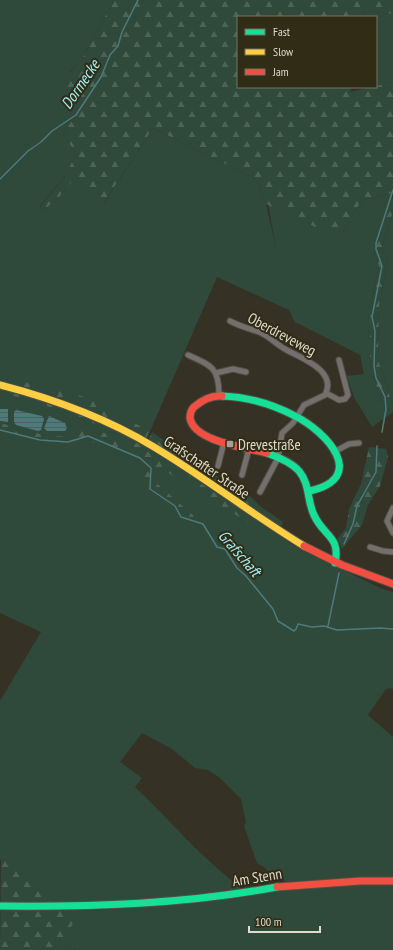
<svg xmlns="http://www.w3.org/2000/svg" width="393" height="950" font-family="'PT Sans Narrow',sans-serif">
	<defs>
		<pattern id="forest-firs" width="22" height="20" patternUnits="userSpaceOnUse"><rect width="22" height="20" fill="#2f493b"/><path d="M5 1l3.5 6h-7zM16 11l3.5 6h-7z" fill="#4d6356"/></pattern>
		<pattern id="water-rules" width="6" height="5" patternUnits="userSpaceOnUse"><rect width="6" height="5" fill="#4f7a7c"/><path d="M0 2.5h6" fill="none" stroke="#4a6160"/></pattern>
	</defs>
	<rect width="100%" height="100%" fill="#353225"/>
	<!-- grass -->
	<path fill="#2f493b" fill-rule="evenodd" d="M 0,0 L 114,0 L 81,61 L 69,73 L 68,97 L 64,103 L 77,114 L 63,133 L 76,154 L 65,176 L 40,206 L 43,211 L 60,196 L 77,174 L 104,203 L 153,128 L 258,180 L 266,204 L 276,248 L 268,204 L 339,238 L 362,200 L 393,193 L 374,252 L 379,266 L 370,310 L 370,362 L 384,414 L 393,408 L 393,412 L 372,427 L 355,399 L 346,376 L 364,374 L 360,355 L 295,322 L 289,310 L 217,277 L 145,443 L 293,545 L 380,588 L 393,592 L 393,689 L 390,688 L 386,689 L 368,715 L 393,737 L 393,950 L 76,950 L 60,945 L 60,903 L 0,859 L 0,701 L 41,632 L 0,613 L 0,421 L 6,422 L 8,409 L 0,409 ZM 142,733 L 172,749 L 195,768 L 208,770 L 220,778 L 241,799 L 246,822 L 244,826 L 257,863 L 286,882 L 362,877 L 364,884 L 284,889 L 244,897 L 204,899 L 90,911 L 164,898 L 245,891 C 204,861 172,822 135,787 L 142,778 L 120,762 Z
		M 365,11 L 393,14 L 393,82 L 376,86 L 376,17 L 364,17 Z
		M 393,211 L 393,406 L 378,360 L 379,306 L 388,260 L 381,250 Z"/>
	<!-- forest -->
	<path fill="url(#forest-firs)" d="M 114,0 L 393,0 L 393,14 L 365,11 L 364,17 L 238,17 L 238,87 L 351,87 L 350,92 L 393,82 L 393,193 L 362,200 L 339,238 L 266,204 L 258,180 L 153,128 L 103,204 L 77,175 L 60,196 L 43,211 L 40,207 L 65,176 L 76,154 L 63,133 L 77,114 L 64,103 L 68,97 L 56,87 L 81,61 Z
		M 391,198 L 393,198 L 393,211 L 381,250 L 388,260 L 379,306 L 378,360 L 393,406 L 393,408 L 384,415 L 370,362 L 370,310 L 379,266 L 374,252 Z
		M 0,376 L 89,398 L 149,431 L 146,439 L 82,405 L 34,389 L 0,381 Z
		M 0,388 C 42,398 80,412 119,430 L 119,433 L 31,400 L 0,393 Z
		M 0,423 L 44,435 L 66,437 L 81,429 L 98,431 L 145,446 L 277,535 L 271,537 L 159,467 L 153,480 L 194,516 L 186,522 L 145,485 L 143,460 L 113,446 L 80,440 L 39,439 L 0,430 Z
		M 152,432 L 212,474 L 249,495 L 260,506 L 283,522 L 280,528 L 148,440 Z
		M 369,447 L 386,449 L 388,457 L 380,486 L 368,505 L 362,525 L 342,549 L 337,539 L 346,528 L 349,509 L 361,484 Z
		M 1,858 L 60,903 L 80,912 L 60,945 L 76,950 L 0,950 Z"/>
	<!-- water -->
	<path fill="url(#water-rules)" d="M 0,409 L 8,409 L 8,422 L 0,421 Z
		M 16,410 L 42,416 L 44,419 L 41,430 L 38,431 L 16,425 L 14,422 L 14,412 Z
		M 49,416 L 65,423 L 67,428 L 65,431 L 47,431 L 44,428 Z"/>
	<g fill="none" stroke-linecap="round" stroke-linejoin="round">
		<!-- stream -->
		<path stroke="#4f7a7c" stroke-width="1.5" d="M 0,179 L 28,151 L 41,142 L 52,131 L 76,115 L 101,77 L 110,55 L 118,46 L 122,32 L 138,0
			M 0,430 L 40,440 L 68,442 L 88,436 L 140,458 L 151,468 L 150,489 L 175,506 L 181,517 L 203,524 L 217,547 L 225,549 L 237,568 L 246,576 L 273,609 L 278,621 L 294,631 L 296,629 L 298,624 L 312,627 L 324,626 L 337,630 L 380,628 L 393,629
			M 382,432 L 386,409 L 385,397 L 376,378 L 374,366 L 375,331 L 372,317 L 382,266 L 376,249 L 376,243 L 393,190
			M 344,544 L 353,524 L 357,506 L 376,472 L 377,446
			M 328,626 L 339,573"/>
		<defs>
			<path id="street" d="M 230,321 C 239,326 250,329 259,332 C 269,336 276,344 285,349 C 300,358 338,370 325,395 L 304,405 L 293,423 L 282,433 L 278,458 L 260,492
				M 188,355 C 210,365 219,367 219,394
				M 216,373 L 233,369 L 246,372
				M 326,393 L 339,400 L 345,399 L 348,395 L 339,360
				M 334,452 L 349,444 L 359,443
				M 218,466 L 224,442
				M 242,475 L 249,449
				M 393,508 L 387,521 L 393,533
				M 370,547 L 383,551 L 393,552"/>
			<path id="fast" d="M 222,396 C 248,397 272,404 295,416 C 327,432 369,478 309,491
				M 267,453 C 278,457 291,462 299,471 C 310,484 307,501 314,515 C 323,536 341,536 335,563
				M 0,906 C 93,907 186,904 277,887"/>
			<path id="slow" d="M 0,385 C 54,399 106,418 154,447 C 206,478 253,515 304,546"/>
			<path id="jam" d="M 222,396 C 211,395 202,400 194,407 C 191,410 190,414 190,418 C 194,442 248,448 267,453
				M 304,546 L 342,565 L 393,584
				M 277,887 L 360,881 L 393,881"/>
		</defs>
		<!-- street casing -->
		<use href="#street" stroke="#525045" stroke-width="7"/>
		<!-- fast casing -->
		<use href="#fast" stroke="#525045" stroke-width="9"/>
		<!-- slow casing -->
		<use href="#slow" stroke="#525045" stroke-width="9"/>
		<!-- jam casing -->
		<use href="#jam" stroke="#525045" stroke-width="9"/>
		<!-- street -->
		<use href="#street" stroke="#736f6c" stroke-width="5"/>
		<!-- fast -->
		<use href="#fast" stroke="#16e098" stroke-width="7"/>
		<!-- slow -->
		<use href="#slow" stroke="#ffcf43" stroke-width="7"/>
		<!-- jam -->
		<use href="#jam" stroke="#f24e42" stroke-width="7"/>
	</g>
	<!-- markers -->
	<rect fill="#a4a094" stroke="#312c15" stroke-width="1.5" x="226" y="440" width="8" height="8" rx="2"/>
	<g text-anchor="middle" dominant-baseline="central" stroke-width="4" stroke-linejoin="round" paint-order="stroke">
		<!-- street labels -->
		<g font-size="15" fill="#dfdccf" stroke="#312c15">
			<text transform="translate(282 334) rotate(28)">Oberdreveweg</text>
			<text transform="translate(207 467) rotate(34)">Grafschafter Straße</text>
			<text transform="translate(257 877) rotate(-9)">Am Stenn</text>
		</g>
		<!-- poi labels -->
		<g font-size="15" fill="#dfdccf" stroke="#312c15" text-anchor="start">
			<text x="238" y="444">Drevestraße</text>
		</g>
		<!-- water labels -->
		<g font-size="16" font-style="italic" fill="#9ef2f9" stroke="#312c15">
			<text transform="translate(80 84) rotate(-56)">Dormecke</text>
			<text transform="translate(240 553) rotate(49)">Grafschaft</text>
		</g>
	</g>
	<!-- legend -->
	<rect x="237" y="16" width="140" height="72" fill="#312c15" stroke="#77725f"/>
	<rect x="245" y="29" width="20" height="6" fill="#16e098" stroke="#77725f"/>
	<text x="273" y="36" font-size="12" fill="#dfdccf">Fast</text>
	<rect x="245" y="49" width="20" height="6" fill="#ffcf43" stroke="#77725f"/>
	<text x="273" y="56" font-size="12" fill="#dfdccf">Slow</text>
	<rect x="245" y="69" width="20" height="6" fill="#f24e42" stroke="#77725f"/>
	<text x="273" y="76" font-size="12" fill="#dfdccf">Jam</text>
	<!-- scale -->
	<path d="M249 926v6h71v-6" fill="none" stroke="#dfdccf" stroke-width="2"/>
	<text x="255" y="926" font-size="12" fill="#dfdccf" stroke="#312c15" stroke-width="3" paint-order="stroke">100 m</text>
</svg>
